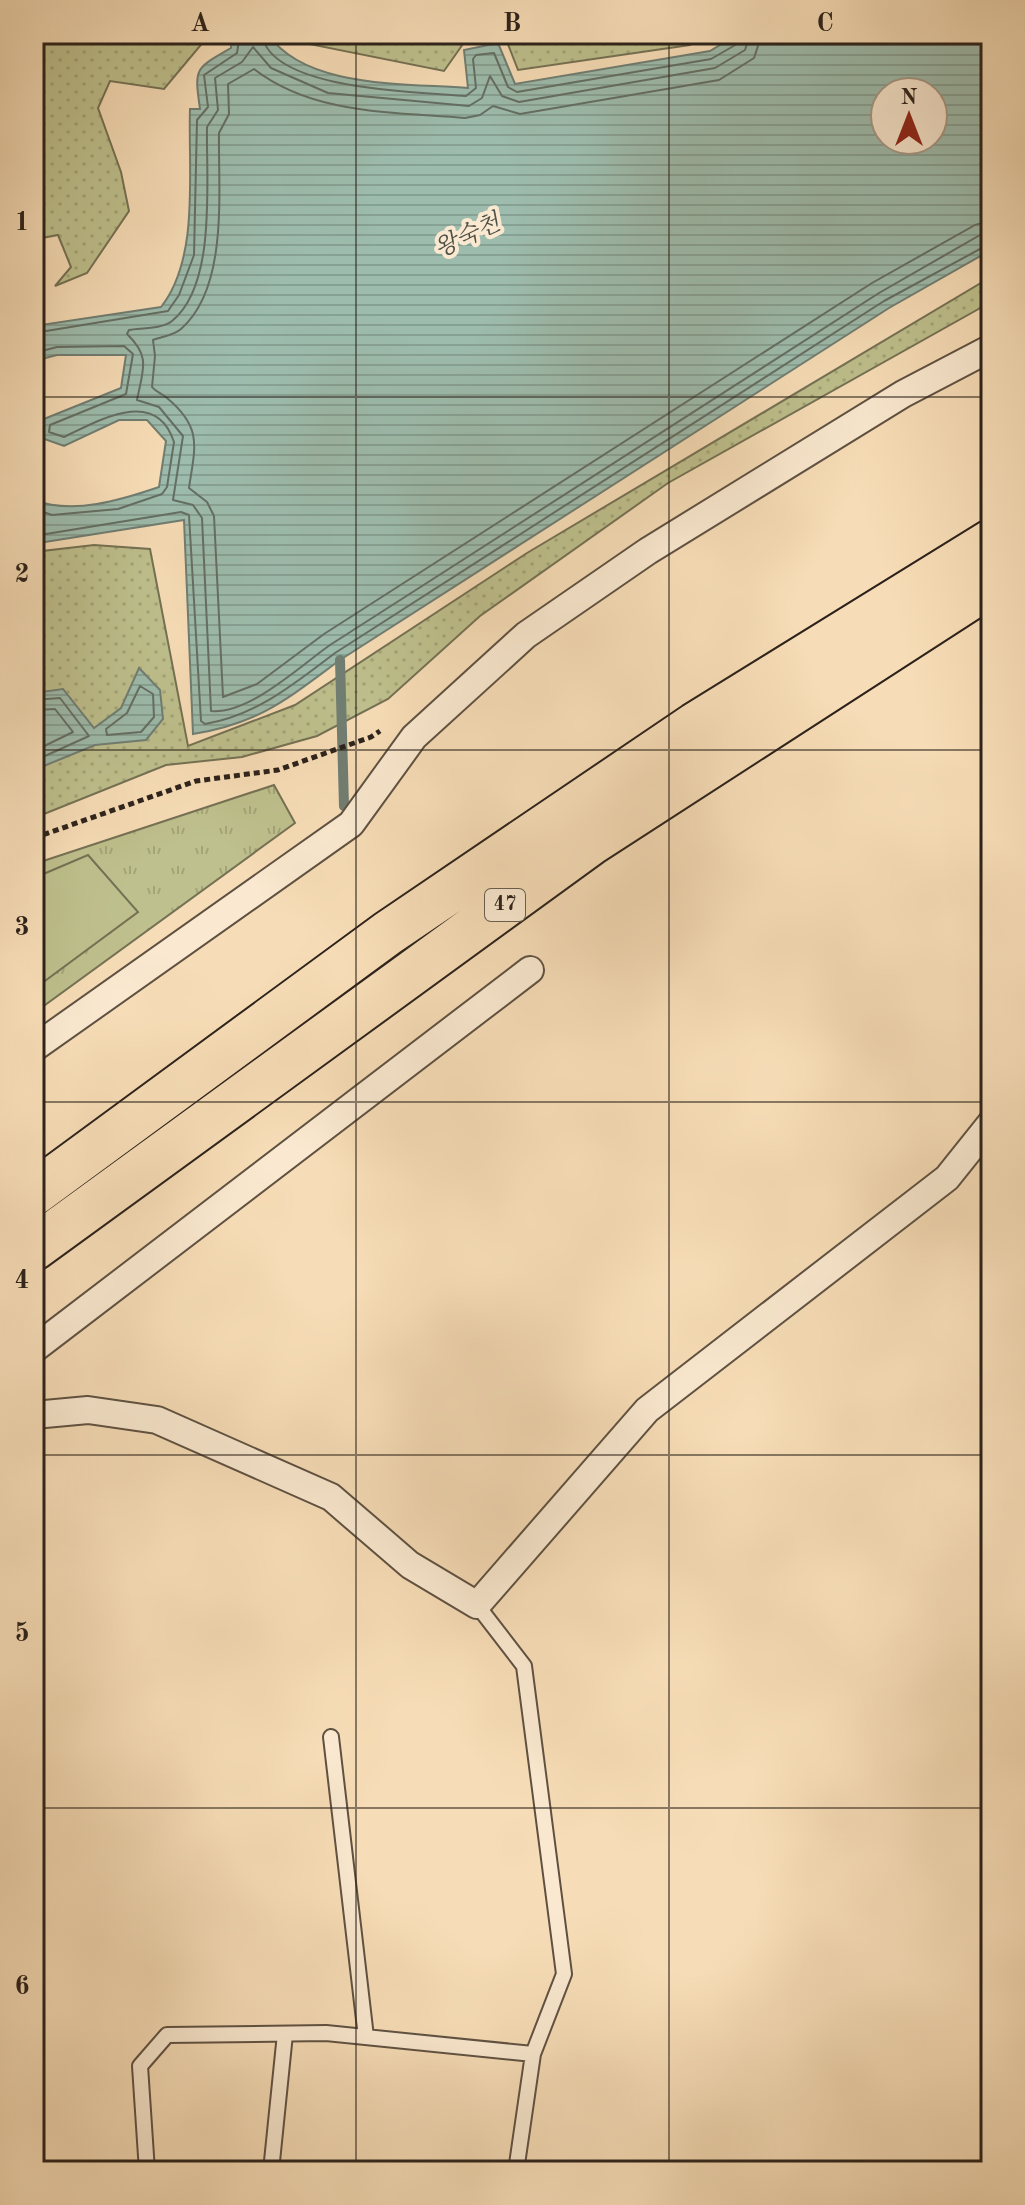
<svg xmlns="http://www.w3.org/2000/svg" width="1025" height="2205" font-family="'Old Standard TT','Noto Serif KR',serif">
	<defs>
		<pattern id="grass-dots" width="8" height="8" patternUnits="userSpaceOnUse" patternTransform="scale(2)"><rect width="8" height="8" fill="#bec08d"/><path d="M2 2h.1M6 6h.1" fill="none" stroke="#a3a579" stroke-width="1.8" stroke-linecap="round"/></pattern>
		<pattern id="park-tufts" width="24" height="20" patternUnits="userSpaceOnUse" patternTransform="scale(2)"><rect width="24" height="20" fill="#bec08d"/><path d="M3 7l-1-3M5 7V3M7 7l1-3M15 17l-1-3M17 17v-4M19 17l1-3" fill="none" stroke="#a3a579"/></pattern>
		<pattern id="water-rules" width="6" height="5" patternUnits="userSpaceOnUse" patternTransform="scale(2)"><rect width="6" height="5" fill="#9dbcad"/><path d="M0 2.5h6" fill="none" stroke="#87a194"/></pattern>
	</defs>
	<rect width="100%" height="100%" fill="#f7ddb7"/>
	<filter id="stains"><feTurbulence type="fractalNoise" baseFrequency=".0025" numOctaves="4"/><feColorMatrix values="0 0 0 0 .2 0 0 0 0 .09 0 0 0 0 .02 0 0 0 .5 -.17"/></filter>
	<radialGradient id="worn" r=".72"><stop offset=".6" stop-color="#630" stop-opacity="0"/><stop offset="1" stop-color="#630" stop-opacity=".3"/></radialGradient>
	<!-- grass -->
	<path fill="url(#grass-dots)" stroke="#757154" stroke-width="2" d="M 34,34 L 210,34 L 164,89 L 110,81 L 98,108 L 121,172 L 129,211 L 87,273 L 55,286 L 71,267 L 58,235 L 37,239 L 34,245 Z
		M 282,34 L 470,34 L 444,71 L 284,39 Z
		M 504,34 L 709,34 L 690,45 L 518,70 Z
		M 991,277 L 991,302 L 668,483 L 480,616 L 388,699 L 317,736 L 242,757 L 166,765 L 34,818 L 34,552 L 94,545 L 150,549 L 188,746 L 295,705 L 527,553 Z"/>
	<!-- park -->
	<path fill="url(#park-tufts)" stroke="#757154" stroke-width="2" d="M 274,785 L 295,823 L 34,1013 L 34,864 Z"/>
	<!-- garden -->
	<path fill="#bec08d" stroke="#757154" stroke-width="2" d="M 88,855 L 138,912 L 34,989 L 34,878 Z"/>
	<!-- water -->
	<path fill="url(#water-rules)" stroke="#707e73" stroke-width="2" fill-rule="evenodd" d="M 232,34 L 268,34 C 305,89 407,83 468,88 L 464,50 L 498,43 L 515,84 L 710,51 L 738,34 L 991,34 L 991,250 L 889,308 L 340,660 C 287,699 260,723 193,734 L 184,520 L 45,542 L 34,538 L 34,500 C 73,515 121,500 159,487 L 166,441 L 147,420 L 119,420 L 64,446 L 39,437 L 34,439 L 34,423 L 121,388 L 126,355 L 57,355 L 34,361 L 34,326 L 161,307 C 200,258 188,170 190,109 L 200,109 C 194,67 195,69 231,48 ZM 885,92 L 933,92 L 933,140 L 885,140 Z
		M 139,668 L 160,690 L 163,719 L 146,740 L 95,745 L 34,770 L 34,693 L 63,689 L 94,728 L 121,708 Z"/>
	<g fill="none" stroke-linecap="round" stroke-linejoin="round">
		<!-- shore -->
		<path stroke="#646f64" stroke-width="2" d="M 262,34 C 269,91 422,92 466,96 L 476,88 L 473,59 L 476,55 L 494,53 L 508,87 L 517,92 L 711,59 L 737,44 L 740,34
			M 750,34 L 745,50 L 715,68 L 519,102 L 502,96 L 490,76 L 482,98 L 469,106 L 328,93 L 271,68 L 253,47 L 242,62 L 215,78 L 218,110 L 207,127 C 206,179 217,285 172,321 C 162,329 142,328 129,330 L 127,334 C 151,357 143,369 137,400 L 159,407 L 183,436 L 173,500 L 193,505 L 202,518 L 211,711 C 250,714 300,666 330,645 L 879,293 L 980,235 L 991,233
			M 762,34 L 754,58 L 719,80 L 520,114 L 493,106 L 480,115 L 465,118 C 394,112 313,115 254,69 L 228,84 L 229,114 L 219,133 C 218,190 229,287 181,329 C 173,336 162,336 153,340 L 155,356 L 152,387 C 156,392 161,393 167,398 C 203,428 195,447 189,488 L 207,502 L 214,516 L 223,697 L 257,684 L 324,634 L 872,283 L 975,225 L 991,221
			M 34,333 L 168,311 L 179,295 L 194,255 L 197,120 L 208,107 L 204,75 L 237,53 L 240,34
			M 34,353 L 57,347 L 124,346 L 133,354 L 126,394 L 50,425 L 49,432 L 64,437 C 98,421 156,386 174,442 L 167,487 L 162,494 L 118,509 L 52,515 L 34,509
			M 34,531 L 46,534 L 181,512 L 189,515 L 201,721 L 205,724 C 257,715 294,684 335,653 L 884,301 L 991,243
			M 140,686 L 153,694 L 154,717 L 141,732 L 107,735 L 106,729 L 127,713 Z
			M 34,700 L 60,698 L 89,736 L 34,761
			M 34,710 L 55,709 L 73,732 L 34,751"/>
		<!-- stream -->
		<path stroke="#707e73" stroke-width="10" d="M 340,660 L 344,806"/>
		<defs>
			<path id="lane" d="M 477,1605 L 524,1666 L 564,1974 L 533,2054 L 516,2171
				M 331,1737 L 366,2037
				M 147,2171 L 140,2066 L 167,2035 L 326,2033 L 533,2054
				M 271,2171 L 285,2034"/>
			<path id="street" d="M 34,1048 L 351,824 L 414,737 L 526,635 L 648,551 L 903,394 L 991,348
				M 34,1349 L 530,970
				M 34,1415 L 88,1410 L 157,1420 L 331,1497 L 410,1565 L 477,1605 L 647,1410 L 947,1178 L 991,1123"/>
			<path id="highway" d="M 34,1193 L 388,933 L 695,725 L 991,542
				M 34,1248 L 592,842 L 991,584"/>
		</defs>
		<!-- lane casing -->
		<use href="#lane" stroke="#5f5142" stroke-width="18"/>
		<!-- street casing -->
		<use href="#street" stroke="#5f5142" stroke-width="30"/>
		<!-- highway casing -->
		<use href="#highway" stroke="#2c221b" stroke-width="48"/>
		<!-- path -->
		<path stroke="#2c221b" stroke-width="5" stroke-dasharray="6 4" stroke-linecap="butt" d="M 34,838 L 196,781 L 278,770 L 371,737 L 380,731"/>
		<!-- lane -->
		<use href="#lane" stroke="#fae9d0" stroke-width="14"/>
		<!-- street -->
		<use href="#street" stroke="#fae9d0" stroke-width="26"/>
		<!-- highway -->
		<use href="#highway" stroke="#f7ddb7" stroke-width="44"/>
	</g>
	<!-- grid -->
	<path fill="none" stroke="#2c221b" stroke-width="2" stroke-opacity="0.55" d="M 356,34 L 356,2171M 669,34 L 669,2171M 34,397 L 991,397M 34,750 L 991,750M 34,1102 L 991,1102M 34,1455 L 991,1455M 34,1808 L 991,1808"/>
	<g text-anchor="middle" dominant-baseline="central" stroke-width="8" stroke-linejoin="round" paint-order="stroke">
		<!-- shield labels -->
		<rect fill="#fae9d0" stroke="#6a5e51" stroke-width="2" x="485" y="889" width="40" height="32" rx="6"/>
		<g font-size="20" font-weight="bold" fill="#2c221b">
			<text x="505" y="905">47</text>
		</g>
		<!-- water labels -->
		<g font-size="24" font-style="italic" fill="#4e5047" stroke="#fae9d0">
			<text transform="translate(468 237) rotate(-25)">왕숙천</text>
		</g>
	</g>
	<!-- margin -->
	<rect width="1025" height="2205" fill="none" stroke="#f7ddb7" stroke-width="88"/>
	<!-- north arrow -->
	<g transform="translate(909 116)"><circle r="38" fill="#fae9d0" stroke="#a89988" stroke-width="2"/>
	<path d="M0-6L14 30L0 20L-14 30Z" fill="#8f2418"/>
	<text y="-12" font-size="22" font-weight="bold" text-anchor="middle" fill="#2c221b">N</text>
	</g>
	<rect x="44" y="44" width="937" height="2117" fill="none" stroke="#2c221b" stroke-width="3"/>
	<g font-size="26" text-anchor="middle" font-weight="bold" fill="#2c221b">
		<text x="200" y="31">A</text>
		<text x="512" y="31">B</text>
		<text x="825" y="31">C</text>
		<text x="22" y="230">1</text>
		<text x="22" y="582">2</text>
		<text x="22" y="935">3</text>
		<text x="22" y="1288">4</text>
		<text x="22" y="1641">5</text>
		<text x="22" y="1994">6</text>
	</g>
	<rect width="100%" height="100%" filter="url(#stains)"/>
	<rect width="100%" height="100%" fill="url(#worn)"/>
</svg>
